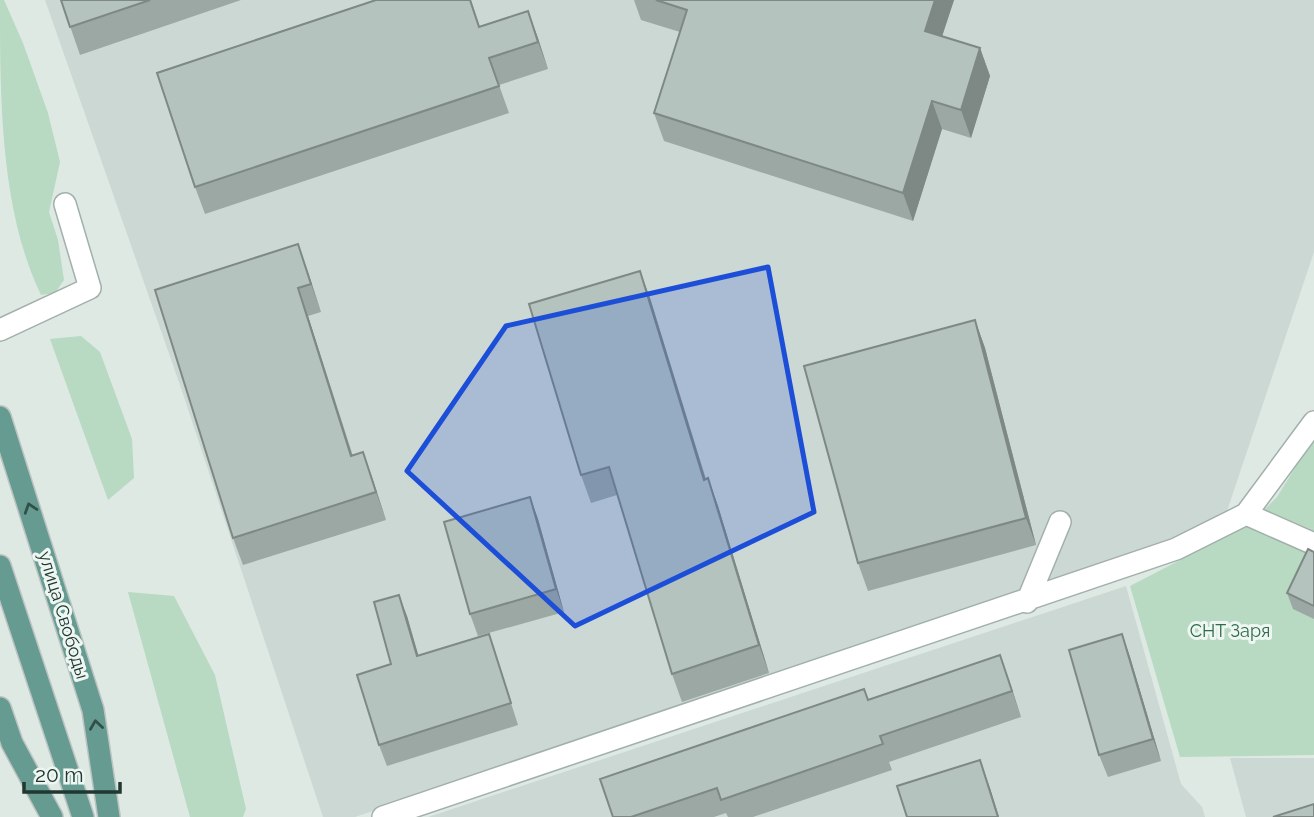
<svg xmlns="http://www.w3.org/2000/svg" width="1314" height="817" font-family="Raleway,sans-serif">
	<rect width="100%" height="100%" fill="#dee9e4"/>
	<!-- built -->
	<path fill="#ccd8d3" d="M 45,0 L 1314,0 L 1314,252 L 1223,523 L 355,817 L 323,817 L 181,388 Z
		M 1126,586 L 1181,784 L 1202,807 L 1205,817 L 428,817 Z
		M 1230,758 L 1314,758 L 1314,817 L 1246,817 Z"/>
	<!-- green -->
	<path fill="#b8d9c2" d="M 0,0 L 4,0 L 23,43 L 48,113 L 60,162 L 49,212 L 58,240 L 64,280 L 55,293 L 41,295 C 0,210 0,97 0,0 Z
		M 81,336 L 100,352 L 132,439 L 134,478 L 108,500 L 50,339 Z
		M 1314,437 L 1314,755 L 1180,757 L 1130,586 L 1250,524 L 1277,497 Z
		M 128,592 L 174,596 L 215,675 L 246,809 L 243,817 L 190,817 Z"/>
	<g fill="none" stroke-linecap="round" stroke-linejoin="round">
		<defs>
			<path id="minor" d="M 0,330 L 90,288 L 65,204
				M 1246,514 L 1314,544
				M 1027,602 L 1060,522
				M 383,817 L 1176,549 L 1246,514 L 1314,422"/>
			<path id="major" d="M 0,417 L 93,710 L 109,817
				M 0,566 L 83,817
				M 0,708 L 12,743 L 52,817"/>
		</defs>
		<!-- minor casing -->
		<use href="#minor" stroke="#a2b0ab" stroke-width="24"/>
		<!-- major casing -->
		<use href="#major" stroke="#bcc3c2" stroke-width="24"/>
		<!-- minor -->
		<use href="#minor" stroke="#fff" stroke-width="21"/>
		<!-- major -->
		<use href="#major" stroke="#659b90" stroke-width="21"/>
	</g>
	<!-- wall -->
	<path fill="#9ba8a3" d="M 61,0 L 241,0 L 80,55 Z
		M 376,0 L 471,0 L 480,27 L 528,11 L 548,69 L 499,85 L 509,113 L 205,214 L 195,187 Z
		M 634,0 L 954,0 L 942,36 L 980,48 L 990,76 L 971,138 L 942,129 L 913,221 L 664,141 L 654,113 L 680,32 L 641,20 Z
		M 298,244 L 321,312 L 308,316 L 353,456 L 363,452 L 386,520 L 243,565 L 233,538 Z
		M 640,271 L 650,298 L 706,479 L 708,478 L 718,506 L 769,673 L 682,702 L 672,674 L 617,495 L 591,503 L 581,475 Z
		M 975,320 L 985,348 L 1036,545 L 868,591 L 858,563 Z
		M 530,497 L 538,519 L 564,612 L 478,636 L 470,614 Z
		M 1314,552 L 1314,619 L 1293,609 L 1287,593 Z
		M 407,616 L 418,656 L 489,634 L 518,725 L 387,766 L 379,745 L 391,664 Z
		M 1122,634 L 1130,657 L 1161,761 L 1108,777 L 1099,755 Z
		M 1009,680 L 1021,717 L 889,762 L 892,770 L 753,817 L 728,817 L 726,813 L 714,817 L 613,817 L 868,699 Z"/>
	<!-- shaded-wall -->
	<path fill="#7e8884" d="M 935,0 L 954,0 L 935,58 L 925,31 Z
		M 528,11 L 538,38 L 548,69 L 538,42 Z
		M 980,48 L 990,76 L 971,138 L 961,110 Z
		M 932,101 L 942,129 L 913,221 L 903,193 Z
		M 298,244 L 308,272 L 321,312 L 311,284 Z
		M 640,271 L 650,298 L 714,507 L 704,480 Z
		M 298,288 L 308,316 L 361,484 L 351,456 Z
		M 975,320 L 985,348 L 1036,545 L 1026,518 Z
		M 363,452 L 373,480 L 386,520 L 376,492 Z
		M 708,478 L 718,506 L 769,673 L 759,645 Z
		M 530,497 L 538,519 L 564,612 L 556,589 Z
		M 399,595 L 407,616 L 425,678 L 417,656 Z
		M 1122,634 L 1130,657 L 1161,761 L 1153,739 Z
		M 1000,655 L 1009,680 L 1021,717 L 1012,691 Z
		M 980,760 L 990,788 L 999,817 L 998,817 Z"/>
	<!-- building -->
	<path fill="#b4c3bd" stroke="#7e8884" stroke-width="2" d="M 61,0 L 150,0 L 70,27 Z
		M 376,0 L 470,0 L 479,27 L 528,11 L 538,42 L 489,58 L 499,86 L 195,187 L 157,73 Z
		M 656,0 L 935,0 L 925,31 L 980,48 L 961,110 L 932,101 L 903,193 L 654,113 L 687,10 Z
		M 298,244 L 311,284 L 298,288 L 351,456 L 363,452 L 376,492 L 233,538 L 155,290 Z
		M 640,271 L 704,480 L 708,478 L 759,645 L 672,674 L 609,467 L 581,475 L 529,304 Z
		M 975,320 L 1026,518 L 858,563 L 804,366 Z
		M 530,497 L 556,589 L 470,614 L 444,522 Z
		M 1308,549 L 1314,552 L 1314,606 L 1287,593 Z
		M 399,595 L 417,656 L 489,634 L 511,703 L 379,745 L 357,675 L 391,664 L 374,602 Z
		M 1122,634 L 1153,739 L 1099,755 L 1069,650 Z
		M 1000,655 L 1012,691 L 880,736 L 883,744 L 721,800 L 717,788 L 631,817 L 613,817 L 600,779 L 864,689 L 868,700 Z
		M 980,760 L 998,817 L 907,817 L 897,786 Z
		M 1314,804 L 1314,817 L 1273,817 Z"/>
	<!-- one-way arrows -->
	<defs><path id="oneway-chevron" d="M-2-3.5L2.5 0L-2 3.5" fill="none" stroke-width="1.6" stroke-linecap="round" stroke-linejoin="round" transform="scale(1.75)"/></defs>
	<g stroke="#32504a">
		<use href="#oneway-chevron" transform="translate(30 508) rotate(-108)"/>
		<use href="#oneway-chevron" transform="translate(96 725) rotate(-98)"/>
	</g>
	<!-- marked area -->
	<path fill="#1d4ed8" fill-opacity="0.2" stroke="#1d4ed8" stroke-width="5" stroke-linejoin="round" d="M 768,267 L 814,512 L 575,626 L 407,471 L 506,326 Z"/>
	<g text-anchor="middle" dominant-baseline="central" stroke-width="6" stroke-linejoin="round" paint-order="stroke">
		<!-- street labels -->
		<g font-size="18" fill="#213732" stroke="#eef6f2">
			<text transform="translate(64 615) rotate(73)">улица Свободы</text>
		</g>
		<!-- park labels -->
		<g font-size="18" fill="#2e6b49" stroke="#eef6f2">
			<text x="1230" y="630">СНТ Заря</text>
		</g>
	</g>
	<!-- scale -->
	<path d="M24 782v10h96v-10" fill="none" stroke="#213732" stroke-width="3.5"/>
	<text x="35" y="782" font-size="21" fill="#213732" stroke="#eef6f2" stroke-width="5" paint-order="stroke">20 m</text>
</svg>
